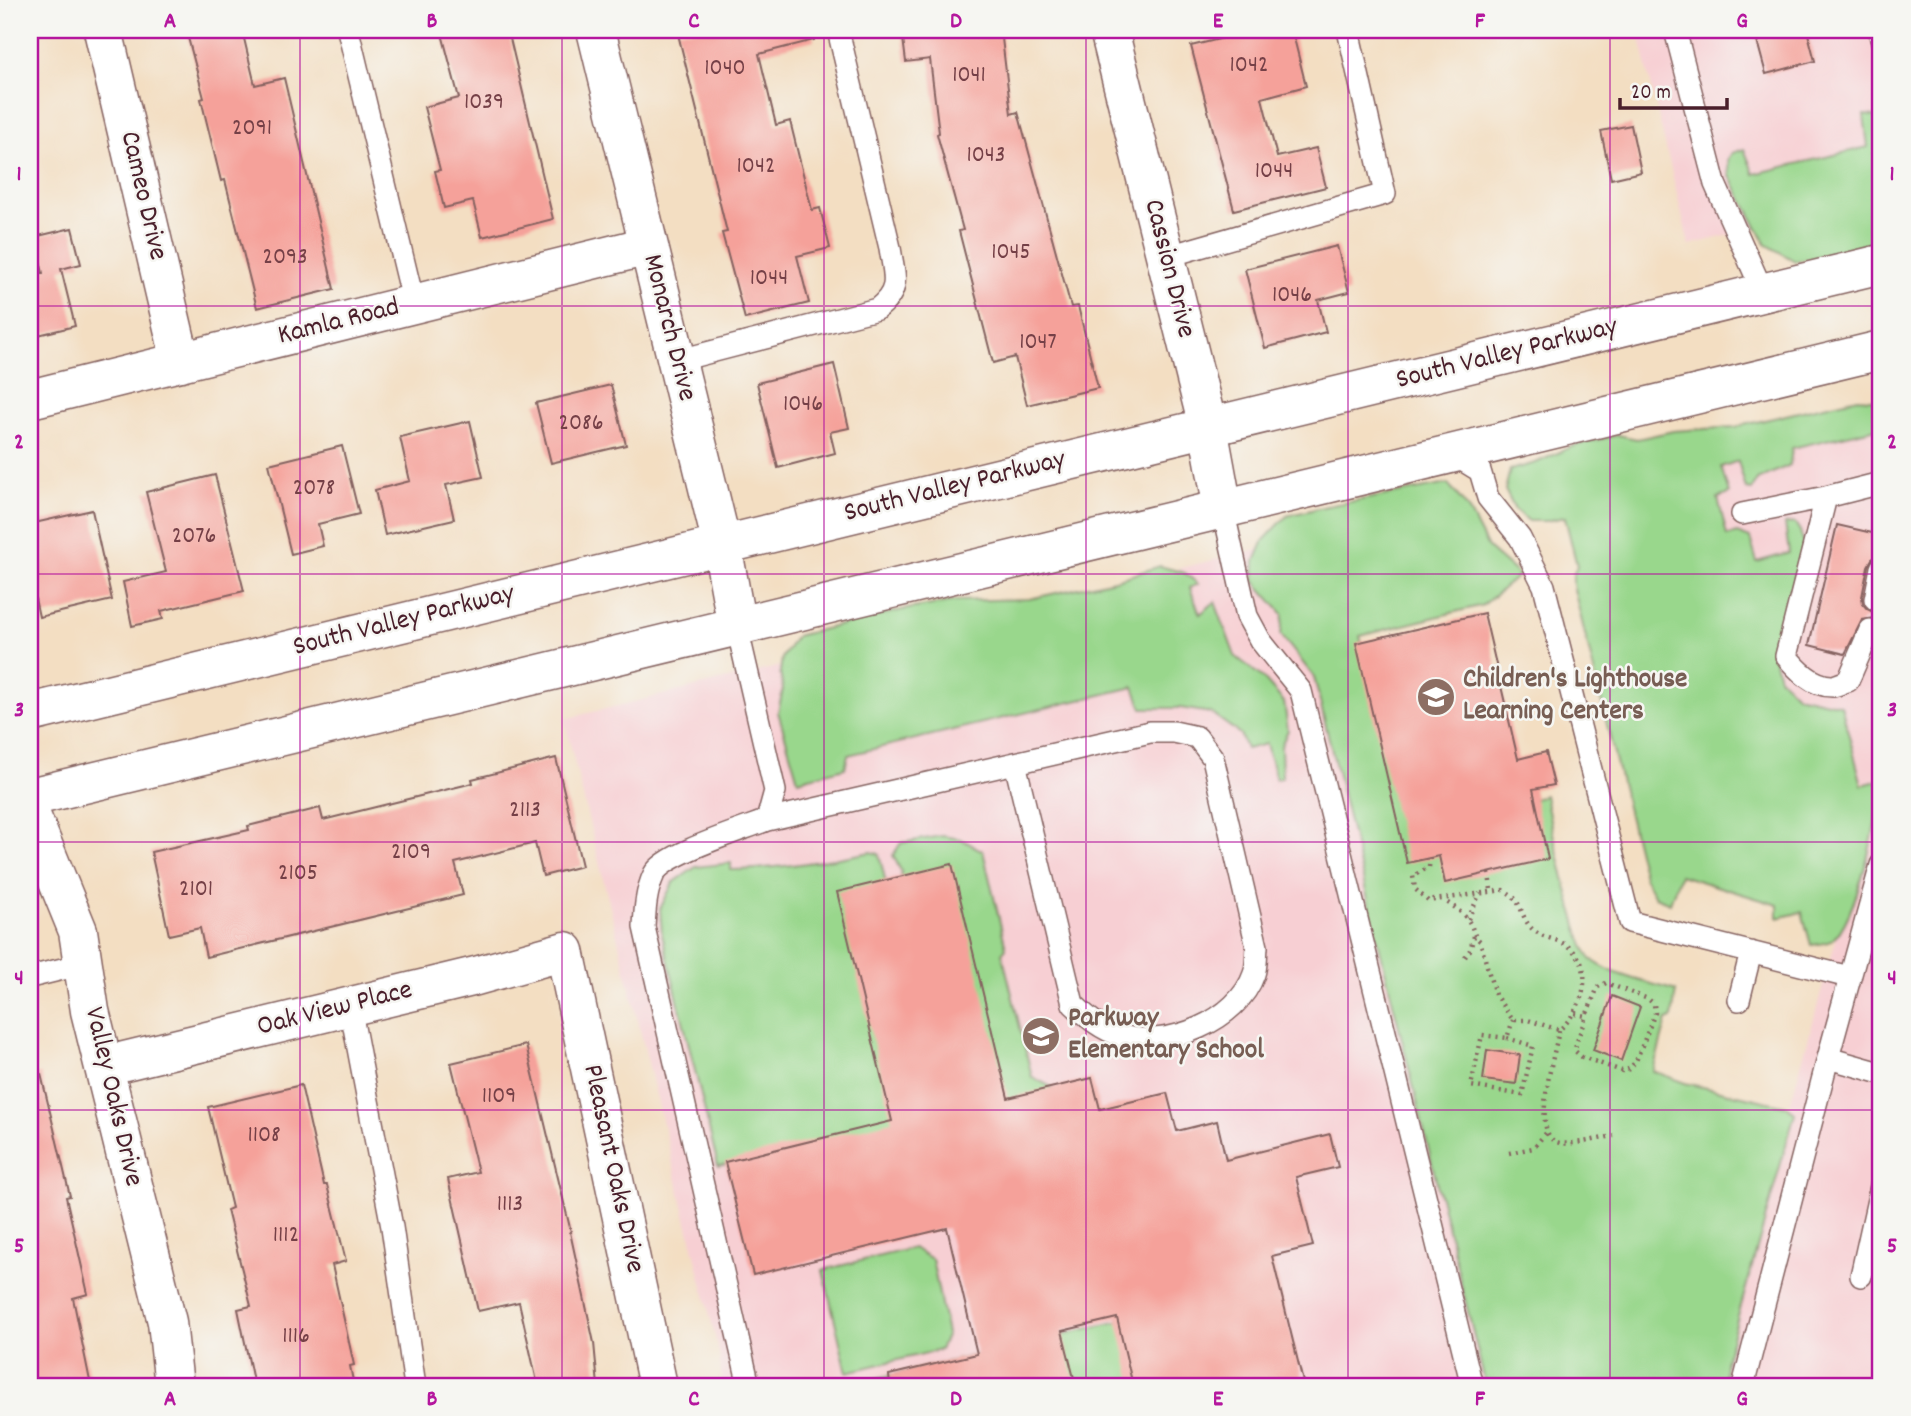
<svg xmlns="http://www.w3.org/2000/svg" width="1911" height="1416" font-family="Dekko,sans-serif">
	<rect width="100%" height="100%" fill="#f6f6f2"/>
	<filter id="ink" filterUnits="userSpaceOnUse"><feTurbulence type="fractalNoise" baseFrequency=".0143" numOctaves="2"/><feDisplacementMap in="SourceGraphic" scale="14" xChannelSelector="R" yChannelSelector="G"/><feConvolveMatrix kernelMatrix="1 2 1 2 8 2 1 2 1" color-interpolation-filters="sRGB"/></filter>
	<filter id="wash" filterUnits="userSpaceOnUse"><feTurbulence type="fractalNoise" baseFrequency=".00686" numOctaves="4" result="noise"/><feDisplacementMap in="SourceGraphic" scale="28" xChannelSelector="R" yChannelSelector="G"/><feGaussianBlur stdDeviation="1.57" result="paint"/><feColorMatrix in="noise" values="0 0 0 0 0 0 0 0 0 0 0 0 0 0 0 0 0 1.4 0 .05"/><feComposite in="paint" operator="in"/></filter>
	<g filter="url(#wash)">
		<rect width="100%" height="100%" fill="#f3dec2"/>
		<!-- built -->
		<path fill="#f7cfd3" d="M 1638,30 L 1881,30 L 1881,198 L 1689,245 Z
			M 1881,408 L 1881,1386 L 1711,1386 L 1877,793 L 1752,688 L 1710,453 Z
			M 1320,534 L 1525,1386 L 722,1386 L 719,1353 L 564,719 Z"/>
		<!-- green -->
		<path fill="#99d78c" stroke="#727b5c" stroke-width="2" d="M 1864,115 L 1874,116 L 1881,119 L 1881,240 L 1809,259 L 1795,261 L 1788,257 L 1766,244 L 1730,176 L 1728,159 L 1732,153 L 1744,149 L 1754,174 L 1868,147 Z
			M 1858,398 L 1881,400 L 1881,427 L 1792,448 L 1790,465 L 1757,480 L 1752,490 L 1746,489 L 1738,461 L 1721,467 L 1729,494 L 1718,498 L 1727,536 L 1737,533 L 1750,538 L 1757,562 L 1789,553 L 1785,524 L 1795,523 L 1800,531 L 1804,546 L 1777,644 L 1775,662 L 1779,677 L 1797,695 L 1841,705 L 1862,785 L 1881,780 C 1881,811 1856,922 1832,940 C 1827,944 1818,944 1811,945 L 1802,912 L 1778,918 L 1778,905 L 1680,875 L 1670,903 L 1655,897 L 1644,877 L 1573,585 L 1573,575 L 1577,566 L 1565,517 L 1546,521 L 1529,521 L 1515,510 L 1505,490 L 1510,470 L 1536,463 L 1573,446 L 1618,435 L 1637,439 L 1673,431 L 1735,427 Z
			M 1448,484 L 1467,507 L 1488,548 L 1519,575 L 1483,605 L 1360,636 L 1409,848 L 1545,795 C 1549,818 1579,949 1591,959 C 1611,976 1651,983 1676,991 L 1672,1018 L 1667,1020 L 1653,1071 L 1685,1083 L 1786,1106 L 1795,1113 L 1725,1363 L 1724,1386 L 1486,1386 L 1314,677 L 1281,635 L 1283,614 L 1254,581 L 1255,561 L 1264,540 L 1287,516 L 1327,506 Z
			M 1160,566 L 1185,573 L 1198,584 L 1190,588 L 1200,614 L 1215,602 L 1235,656 L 1263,678 L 1284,702 L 1288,730 L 1281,746 L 1282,778 L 1276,779 L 1266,744 L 1246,749 L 1240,734 L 1211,713 L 1180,708 L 1142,708 L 1134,687 L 848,755 L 845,768 L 798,780 L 778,712 L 783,689 L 780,672 L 782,658 L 796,636 L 902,610 L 955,601 L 1029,599 L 1119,579 Z
			M 942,836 L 961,839 L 983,851 L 1006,948 L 1002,953 L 1032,1077 L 1065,1094 L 898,1125 L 718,1166 L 662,934 L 660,909 L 673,883 L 696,867 L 731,863 L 731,870 C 778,869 825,861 871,852 L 879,854 L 886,883 L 900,880 L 901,871 L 893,855 L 901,843 Z
			M 913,1248 L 932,1259 L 947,1334 L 940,1350 L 847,1372 L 823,1270 Z
			M 1124,1320 L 1137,1386 L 844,1386 Z"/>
		<g id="blocks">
			<!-- building -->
			<path fill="#f5a19a" d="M 186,30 L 242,30 L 255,85 L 284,78 L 334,289 L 257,308 L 225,180 L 221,181 L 201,99 L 204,98 Z
				M 441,30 L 508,30 L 553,219 L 482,237 L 473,201 L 444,208 L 435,171 L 440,170 L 424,107 L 459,98 Z
				M 677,30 L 813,30 L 814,40 L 759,54 L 776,125 L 790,121 L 812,210 L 820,208 L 830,248 L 797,256 L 809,303 L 745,319 L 722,233 L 727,232 Z
				M 902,30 L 1001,30 L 1011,114 L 1018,112 L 1071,307 L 1078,306 L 1098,388 L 1027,405 L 1015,357 L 993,363 L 959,231 L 963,230 L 937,134 L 939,133 L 930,59 L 906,62 Z
				M 1256,30 L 1292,30 L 1306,86 L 1262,98 L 1277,157 L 1316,148 L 1326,187 L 1234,210 L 1191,46 Z
				M 1754,30 L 1807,30 L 1815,61 L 1766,74 Z
				M 1631,125 L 1641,172 L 1611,179 L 1601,131 Z
				M 72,228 L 81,264 L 61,269 L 75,326 L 30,337 L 30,276 L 43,273 L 34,237 Z
				M 1337,246 L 1349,292 L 1318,300 L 1326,332 L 1265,348 L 1245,269 Z
				M 834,364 L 849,428 L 830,432 L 835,453 L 778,468 L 757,383 Z
				M 611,385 L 626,445 L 551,463 L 536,403 Z
				M 470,421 L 483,477 L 446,485 L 454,519 L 385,535 L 375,490 L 410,481 L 400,437 Z
				M 342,446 L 359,514 L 318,524 L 323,546 L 291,554 L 269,464 Z
				M 215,475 L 244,591 L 161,611 L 163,619 L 132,626 L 123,582 L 166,572 L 146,492 Z
				M 92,510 L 112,600 L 39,617 L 30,575 L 30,524 Z
				M 1837,525 L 1881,535 L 1877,556 L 1872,559 L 1868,566 L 1862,597 L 1863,604 L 1867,609 L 1873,612 L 1881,610 L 1881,624 L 1875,618 L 1862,620 L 1845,654 L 1809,645 Z
				M 1484,613 L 1518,759 L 1546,752 L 1554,785 L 1533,789 L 1548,859 L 1445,883 L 1439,856 L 1407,863 L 1356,643 Z
				M 556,758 L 582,866 L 543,876 L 535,843 L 455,863 L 463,895 L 206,957 L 200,928 L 169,935 L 151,852 L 249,830 L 248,826 L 320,808 L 323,820 L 473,783 L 472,779 Z
				M 952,864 L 1008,1098 L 1092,1078 L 1100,1109 L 1167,1093 L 1177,1131 L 1217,1121 L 1226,1160 L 1330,1134 L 1338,1167 L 1296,1177 L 1313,1246 L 1272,1256 L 1304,1386 L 1133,1386 L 1117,1318 L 1062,1331 L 1076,1386 L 890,1386 L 889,1375 L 977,1354 L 947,1228 L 753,1275 L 725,1162 L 892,1121 L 837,892 Z
				M 1612,996 L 1640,1007 L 1621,1061 L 1593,1050 Z
				M 526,1045 L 571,1232 L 570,1232 L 594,1343 L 598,1386 L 538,1386 L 519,1302 L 478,1311 L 448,1179 L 478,1172 L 451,1063 Z
				M 1487,1050 L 1520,1055 L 1516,1084 L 1483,1080 Z
				M 41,1074 L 70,1196 L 66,1197 L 88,1294 L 73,1298 L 91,1386 L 30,1386 L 30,1075 Z
				M 301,1085 L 324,1185 L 327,1185 L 346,1261 L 332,1265 L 354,1365 L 350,1366 L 354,1386 L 254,1386 L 238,1309 L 251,1306 L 227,1210 L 232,1208 L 208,1107 Z"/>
		</g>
	</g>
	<g filter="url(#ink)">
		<use href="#blocks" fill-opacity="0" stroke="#856260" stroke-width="2"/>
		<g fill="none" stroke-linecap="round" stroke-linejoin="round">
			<defs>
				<path id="lane" d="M 348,30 L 414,304
					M 1675,30 L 1715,184 L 1763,292
					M 1879,30 L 1881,39
					M 1165,257 L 1385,194 L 1348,30
					M 676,361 L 877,309 C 902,290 894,275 890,248 L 838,30
					M 1454,455 L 1480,471 L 1488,498 L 1520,538 L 1544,586 L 1630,922 L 1849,977
					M 1826,497 L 1786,656 C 1797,669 1812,686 1832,686 C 1836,686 1843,682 1848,681 L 1870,630
					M 1223,509 L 1247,616 L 1260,640 L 1301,691 L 1472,1386
					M 1742,514 L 1826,497 L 1881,483
					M 1875,599 L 1881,568
					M 737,627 L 775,791 L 767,820 C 743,830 665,853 654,874 C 646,891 645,909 644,927 L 749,1386
					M 767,820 L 1150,732 L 1174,732 L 1197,737 L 1213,758 L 1257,947 C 1256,955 1257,966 1254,974 C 1238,1021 1168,1049 1122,1036 C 1102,1030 1088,1018 1073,1004 L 1015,763
					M 1881,865 L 1828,1058 L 1881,1073
					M 30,977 L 83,964
					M 1739,1000 L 1751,952
					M 350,1006 L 392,1227 L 415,1386
					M 1861,1276 L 1881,1186
					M 1743,1386 L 1828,1058"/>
				<path id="street" d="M 103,30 L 181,362
					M 596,30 L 722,545 L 737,627
					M 1109,30 L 1208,427 L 1223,509
					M 30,399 L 648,246
					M 30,813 L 78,931 L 90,1011 L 167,1322 L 174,1386
					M 104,1066 L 476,976 L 565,951 L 658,1386"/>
				<path id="secondary" d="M 30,713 L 1881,264
					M 30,797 L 1881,350"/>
			</defs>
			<!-- lane casing -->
			<use href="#lane" stroke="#856260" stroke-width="24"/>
			<!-- street casing -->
			<use href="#street" stroke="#856260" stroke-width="41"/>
			<!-- secondary casing -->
			<use href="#secondary" stroke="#856260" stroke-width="41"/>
			<!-- path -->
			<path stroke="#856260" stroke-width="4.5" stroke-dasharray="2 5" stroke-linecap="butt" d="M 1430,858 L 1429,867 L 1413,876 L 1415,889 L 1428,901 L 1503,890 C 1525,899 1518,919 1536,932 C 1544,938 1557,939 1566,945 C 1598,966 1583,1010 1559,1030 L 1528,1020 L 1513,1020 L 1495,995 L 1480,941 C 1474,936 1474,932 1471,925 C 1465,914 1454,906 1444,901
				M 1489,873 L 1491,890
				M 1468,919 L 1480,893
				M 1465,957 L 1470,950 L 1474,936
				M 1575,1014 L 1586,1016 L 1576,1044 L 1575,1051 L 1582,1057 L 1622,1071 L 1629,1069 L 1636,1061 L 1655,1013 L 1654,1004 L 1648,999 L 1606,983 L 1598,987 L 1586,1016
				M 1559,1030 C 1555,1053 1532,1127 1554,1141 C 1566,1148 1600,1138 1614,1136
				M 1507,1038 L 1533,1046 L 1522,1095 L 1471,1086 L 1482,1035 L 1507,1038 L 1513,1020
				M 1509,1153 L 1533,1148 L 1547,1132"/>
			<!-- lane -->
			<use href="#lane" stroke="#fff" stroke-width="21"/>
			<!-- street -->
			<use href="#street" stroke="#fff" stroke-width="38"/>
			<!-- secondary -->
			<use href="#secondary" stroke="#fff" stroke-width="38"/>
		</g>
	</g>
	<!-- grid -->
	<path fill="none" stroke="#b5179e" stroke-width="2" stroke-opacity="0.55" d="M 300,30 L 300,1386M 562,30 L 562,1386M 824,30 L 824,1386M 1086,30 L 1086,1386M 1348,30 L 1348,1386M 1610,30 L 1610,1386M 30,306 L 1881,306M 30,574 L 1881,574M 30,842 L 1881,842M 30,1110 L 1881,1110"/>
	<!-- icons -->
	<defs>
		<symbol id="school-disc" viewBox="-11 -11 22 22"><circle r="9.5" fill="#8d6e63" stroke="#f6f6f2"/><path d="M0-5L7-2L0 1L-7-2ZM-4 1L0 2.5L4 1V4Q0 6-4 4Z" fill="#fff"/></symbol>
	</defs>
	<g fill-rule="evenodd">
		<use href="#school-disc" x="1414" y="675" width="44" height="44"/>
		<use href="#school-disc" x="1019" y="1014" width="44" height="44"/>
	</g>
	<g text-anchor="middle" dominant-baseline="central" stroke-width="5" stroke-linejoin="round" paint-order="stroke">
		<!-- number labels -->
		<g font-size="24" fill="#754047">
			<text x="1249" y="66">1042</text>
			<text x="725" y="69">1040</text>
			<text x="969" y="76">1041</text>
			<text x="484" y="103">1039</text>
			<text x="252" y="129">2091</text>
			<text x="986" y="156">1043</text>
			<text x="756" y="167">1042</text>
			<text x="1274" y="172">1044</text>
			<text x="1011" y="253">1045</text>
			<text x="285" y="258">2093</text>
			<text x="769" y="279">1044</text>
			<text x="1292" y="296">1046</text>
			<text x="1038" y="343">1047</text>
			<text x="803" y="405">1046</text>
			<text x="581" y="424">2086</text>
			<text x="314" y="489">2078</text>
			<text x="194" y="537">2076</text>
			<text x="525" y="811">2113</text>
			<text x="411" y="853">2109</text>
			<text x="298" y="874">2105</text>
			<text x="196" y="890">2101</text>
			<text x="499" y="1097">1109</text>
			<text x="264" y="1136">1108</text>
			<text x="510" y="1205">1113</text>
			<text x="286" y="1236">1112</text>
			<text x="296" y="1337">1116</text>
		</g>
		<!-- street labels -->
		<g font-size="28" fill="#4a1f2b" stroke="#f6f6f2">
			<text transform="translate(142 196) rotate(77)">Cameo Drive</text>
			<text transform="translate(1168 269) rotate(76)">Cassion Drive</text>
			<text transform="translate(339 323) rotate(-14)">Kamla Road</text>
			<text transform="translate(668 328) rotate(76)">Monarch Drive</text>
			<text transform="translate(1507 355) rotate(-14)">South Valley Parkway</text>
			<text transform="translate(955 488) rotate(-14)">South Valley Parkway</text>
			<text transform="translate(404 622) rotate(-14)">South Valley Parkway</text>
			<text transform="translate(335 1010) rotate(-14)">Oak View Place</text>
			<text transform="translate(112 1097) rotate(77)">Valley Oaks Drive</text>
			<text transform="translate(612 1169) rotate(78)">Pleasant Oaks Drive</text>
		</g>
		<!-- education labels -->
		<g font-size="28" font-weight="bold" fill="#785e54" stroke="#f6f6f2" text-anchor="start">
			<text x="1463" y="681">Children's Lighthouse<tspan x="1463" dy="32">Learning Centers</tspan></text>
			<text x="1068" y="1020">Parkway<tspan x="1068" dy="32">Elementary School</tspan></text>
		</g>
	</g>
	<!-- margin -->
	<rect width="1911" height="1416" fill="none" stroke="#f6f6f2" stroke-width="77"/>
	<!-- scale -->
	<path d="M1620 98v10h107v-10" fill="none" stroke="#4a1f2b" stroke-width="3.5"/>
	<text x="1631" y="98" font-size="21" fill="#4a1f2b" stroke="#f6f6f2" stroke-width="5" paint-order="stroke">20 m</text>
	<rect x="38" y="38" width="1834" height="1340" fill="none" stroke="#b5179e" stroke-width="2.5"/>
	<g font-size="23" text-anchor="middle" font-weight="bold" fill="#b5179e">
		<text x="170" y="27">A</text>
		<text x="432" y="27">B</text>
		<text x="694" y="27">C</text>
		<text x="956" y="27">D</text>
		<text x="1218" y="27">E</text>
		<text x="1480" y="27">F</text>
		<text x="1742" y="27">G</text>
		<text x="19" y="180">1</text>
		<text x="1892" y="180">1</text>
		<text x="19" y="448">2</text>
		<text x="1892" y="448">2</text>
		<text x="19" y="716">3</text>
		<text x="1892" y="716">3</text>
		<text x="19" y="984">4</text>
		<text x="1892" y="984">4</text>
		<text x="19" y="1252">5</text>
		<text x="1892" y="1252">5</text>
		<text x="170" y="1405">A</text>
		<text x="432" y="1405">B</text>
		<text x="694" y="1405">C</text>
		<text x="956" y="1405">D</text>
		<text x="1218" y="1405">E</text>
		<text x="1480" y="1405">F</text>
		<text x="1742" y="1405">G</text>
	</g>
</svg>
